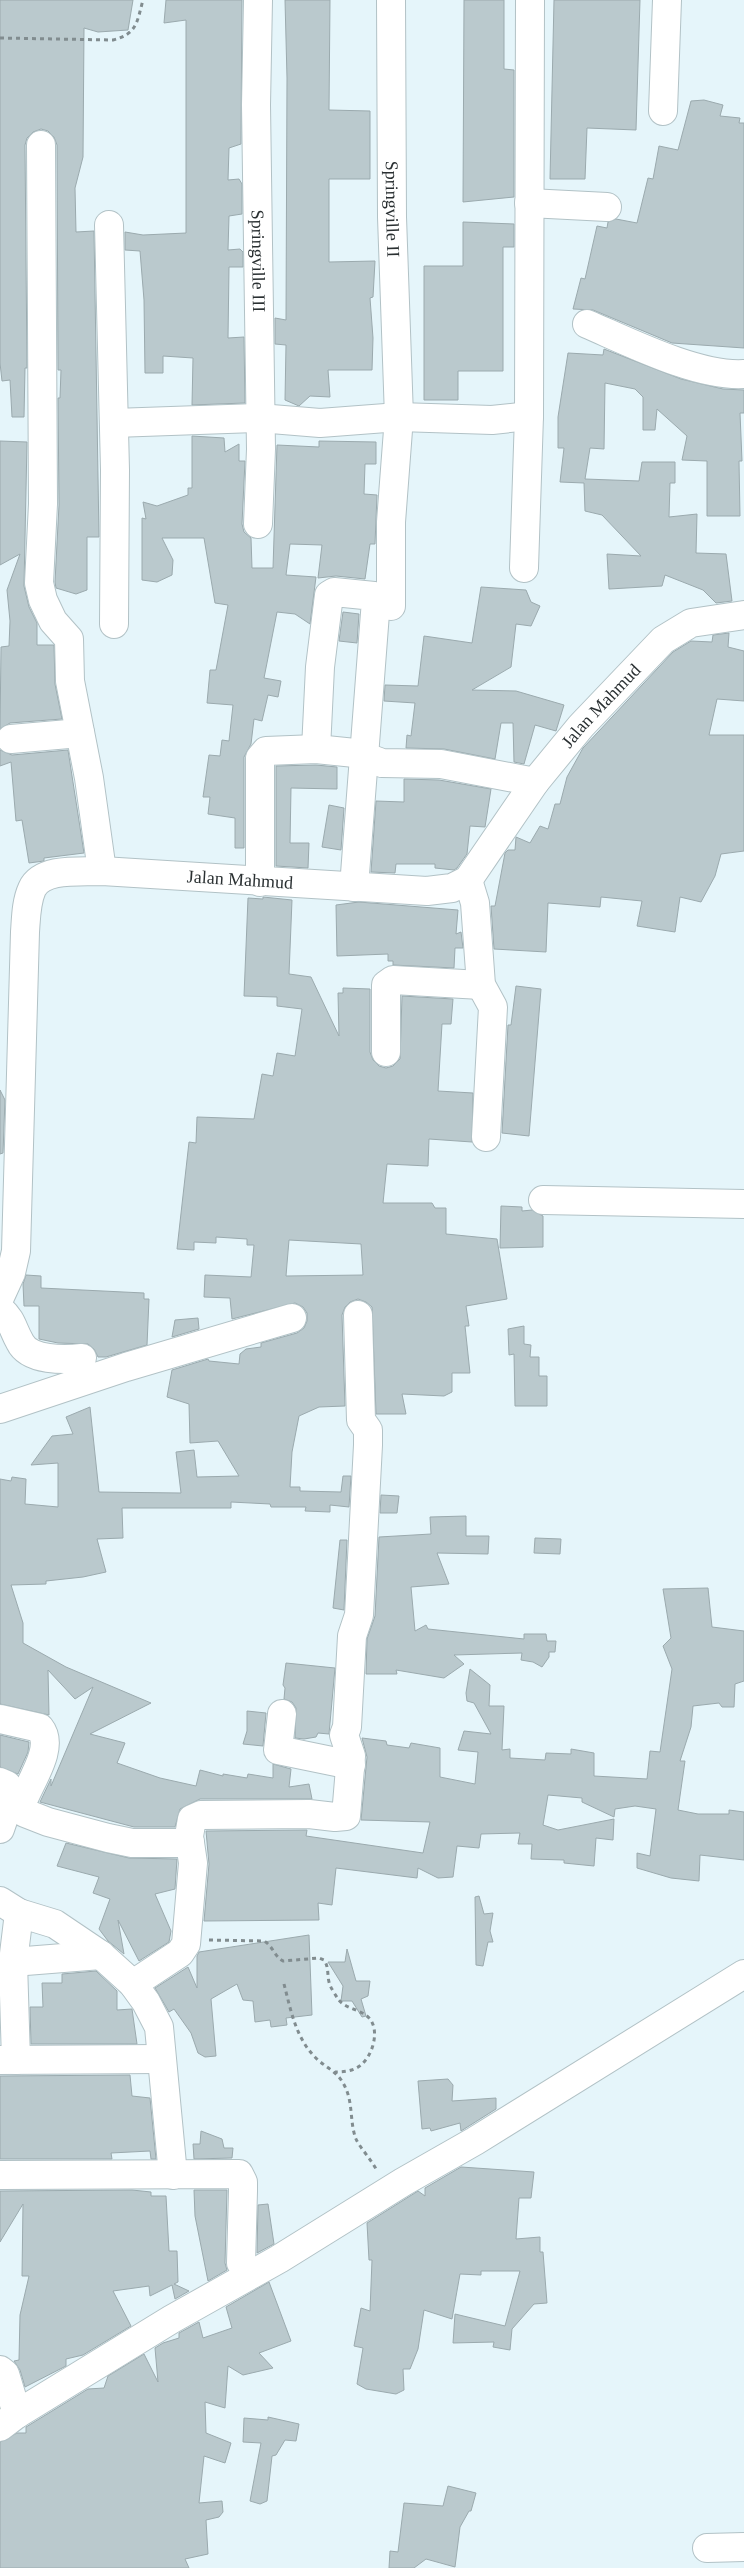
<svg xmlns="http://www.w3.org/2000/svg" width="744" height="2568" font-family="'Times New Roman',serif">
	<rect width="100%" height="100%" fill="#e5f5fa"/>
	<!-- building -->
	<path fill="#bac9cd" stroke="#9baaae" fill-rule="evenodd" d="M 0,0 L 133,0 L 128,30 L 98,32 L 84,28 L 83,157 L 75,188 L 76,232 L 94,231 L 99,537 L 87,537 L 87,590 L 76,594 L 56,588 L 55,582 L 59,505 L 58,398 L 60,398 L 61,370 L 58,370 L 57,145 L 54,137 L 48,131 L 41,129 L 33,132 L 27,138 L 25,145 L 27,368 L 25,368 L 24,417 L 12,417 L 10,380 L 2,381 L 0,363 Z
		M 166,0 L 242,0 L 241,144 L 229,148 L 228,180 L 239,179 L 242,184 L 242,214 L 229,216 L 228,250 L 240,249 L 243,252 L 243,267 L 229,267 L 228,338 L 244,337 L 245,403 L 192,405 L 193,358 L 163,356 L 163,373 L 145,373 L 144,300 L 140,251 L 125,250 L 125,232 L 143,235 L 186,233 L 186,20 L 164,23 Z
		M 285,0 L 330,0 L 329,110 L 370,111 L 370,179 L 329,179 L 329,262 L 375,261 L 373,297 L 370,298 L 373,338 L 372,370 L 328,370 L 330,397 L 310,396 L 299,406 L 285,400 L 286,345 L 275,344 L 275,318 L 286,320 L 287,78 Z
		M 464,0 L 504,0 L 504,69 L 514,70 L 514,197 L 463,202 Z
		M 554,0 L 640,0 L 636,130 L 587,128 L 585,179 L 550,179 Z
		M 704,100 L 723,105 L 720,116 L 740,118 L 739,123 L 744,123 L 744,348 L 672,343 L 593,310 L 573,309 L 581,278 L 585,279 L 597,226 L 607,228 L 608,222 L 616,219 L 637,223 L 648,178 L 653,179 L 659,146 L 678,150 L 691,101 Z
		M 463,222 L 514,224 L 514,247 L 503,247 L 503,371 L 458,371 L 458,400 L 424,400 L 424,266 L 463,266 Z
		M 604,349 L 681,379 L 723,389 L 744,390 L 744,413 L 740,413 L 742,461 L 739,461 L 740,516 L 707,516 L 707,461 L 682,460 L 687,436 L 657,409 L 655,430 L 643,430 L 643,397 L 635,389 L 605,383 L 604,449 L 590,448 L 585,479 L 639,481 L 642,462 L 675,462 L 675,483 L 670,483 L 669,517 L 697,514 L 696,553 L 726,554 L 732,601 L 716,603 L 703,590 L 665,575 L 662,586 L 609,589 L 607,554 L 641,556 L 602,515 L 585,511 L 584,483 L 560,482 L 564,448 L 558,448 L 558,417 L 568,353 L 603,355 Z
		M 192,436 L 224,438 L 225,452 L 239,444 L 239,461 L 245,461 L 242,524 L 244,532 L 251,538 L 252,568 L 273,568 L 277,445 L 319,447 L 319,441 L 376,442 L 376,464 L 365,464 L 364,494 L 377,495 L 375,544 L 370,544 L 365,579 L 336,576 L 318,578 L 322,545 L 290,544 L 286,575 L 316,577 L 310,624 L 295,614 L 277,612 L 264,678 L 281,681 L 278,697 L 268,695 L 262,721 L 254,719 L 251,744 L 244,757 L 244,848 L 235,848 L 235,818 L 208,814 L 210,797 L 203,797 L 209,755 L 220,756 L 222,740 L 229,741 L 233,705 L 207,703 L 210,670 L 216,670 L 228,605 L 215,603 L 204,538 L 162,538 L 173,560 L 172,575 L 157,582 L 142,580 L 142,518 L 146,519 L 143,502 L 157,506 L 188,495 L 188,488 L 192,488 Z
		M 0,441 L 27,442 L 24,586 L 29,607 L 37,623 L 37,645 L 54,645 L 55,684 L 62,719 L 10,723 L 0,729 L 1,647 L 9,646 L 10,621 L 7,590 L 20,554 L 0,565 Z
		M 481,587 L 526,590 L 531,602 L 540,606 L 531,626 L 516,624 L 511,667 L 472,690 L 516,691 L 564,705 L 556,731 L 535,725 L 524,764 L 514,762 L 513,723 L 501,723 L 495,759 L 444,749 L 406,748 L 407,735 L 411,736 L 415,703 L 384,701 L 385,685 L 418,686 L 424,636 L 472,643 Z
		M 343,612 L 359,614 L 357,643 L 339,641 Z
		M 729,633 L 728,647 L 744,651 L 744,701 L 717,699 L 709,735 L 744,735 L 744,851 L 721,854 L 715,876 L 701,902 L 680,897 L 675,932 L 637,926 L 642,901 L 601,897 L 600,907 L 548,903 L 546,952 L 494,949 L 491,906 L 495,906 L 505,853 L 508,850 L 515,850 L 516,837 L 530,843 L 540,826 L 548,829 L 555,804 L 560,804 L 567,777 L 583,748 L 673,652 L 691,641 L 712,642 L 713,635 Z
		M 0,750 L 12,755 L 68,750 L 84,853 L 44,858 L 44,861 L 29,863 L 22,820 L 16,821 L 11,762 L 0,766 Z
		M 316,765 L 337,767 L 337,789 L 291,788 L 290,843 L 309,843 L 308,868 L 276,866 L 276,766 Z
		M 404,779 L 439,780 L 491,789 L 485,827 L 470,826 L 467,854 L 457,868 L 454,870 L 435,868 L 435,864 L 396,864 L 395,873 L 371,872 L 376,801 L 404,802 Z
		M 329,805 L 344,808 L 341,850 L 322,847 Z
		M 263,897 L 292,900 L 289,974 L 311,977 L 339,1036 L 338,993 L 343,993 L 343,988 L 370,989 L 370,1052 L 373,1060 L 379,1066 L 386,1068 L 393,1066 L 400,1059 L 402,996 L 453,999 L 451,1024 L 442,1024 L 438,1091 L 473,1093 L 472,1142 L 429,1139 L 428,1166 L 387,1164 L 383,1203 L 432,1203 L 435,1208 L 446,1208 L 446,1234 L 497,1239 L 507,1299 L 466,1306 L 469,1326 L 465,1326 L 470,1373 L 452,1373 L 452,1392 L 444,1396 L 402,1394 L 406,1414 L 376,1414 L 372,1307 L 366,1302 L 358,1299 L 350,1302 L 345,1307 L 342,1315 L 345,1406 L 319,1407 L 299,1416 L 292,1452 L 290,1487 L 300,1487 L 300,1491 L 341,1492 L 343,1476 L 351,1476 L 349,1507 L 330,1505 L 330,1512 L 305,1511 L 306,1507 L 271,1507 L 270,1504 L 231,1502 L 231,1508 L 122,1508 L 123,1538 L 97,1539 L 106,1572 L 83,1577 L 46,1581 L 46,1584 L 11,1585 L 23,1623 L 23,1643 L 66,1667 L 151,1703 L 90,1734 L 125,1743 L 117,1763 L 160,1778 L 196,1786 L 200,1770 L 223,1776 L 223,1774 L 247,1778 L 248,1774 L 273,1778 L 273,1764 L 291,1769 L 289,1787 L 309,1784 L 312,1799 L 200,1799 L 180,1809 L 175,1827 L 134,1827 L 40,1802 L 51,1779 L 51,1786 L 93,1687 L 75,1699 L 48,1670 L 49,1715 L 0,1704 L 0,1479 L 11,1481 L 12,1477 L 26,1479 L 25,1504 L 58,1507 L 58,1463 L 31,1465 L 52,1436 L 73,1434 L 66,1417 L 90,1407 L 99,1492 L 181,1493 L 176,1452 L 194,1450 L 197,1477 L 239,1476 L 218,1441 L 190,1443 L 189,1404 L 167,1397 L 172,1370 L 208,1359 L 209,1361 L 239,1364 L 240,1354 L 246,1349 L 261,1347 L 261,1343 L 297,1333 L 304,1328 L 307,1321 L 307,1313 L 303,1307 L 295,1303 L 232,1319 L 230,1298 L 204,1297 L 205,1275 L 251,1277 L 254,1245 L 247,1245 L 247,1239 L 216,1237 L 216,1243 L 194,1242 L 194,1250 L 177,1249 L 189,1142 L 196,1143 L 197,1117 L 254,1119 L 262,1074 L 273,1076 L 277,1053 L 295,1056 L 302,1009 L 277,1006 L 277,997 L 244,996 L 248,898 L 263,899 ZM 289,1240 L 361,1244 L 363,1275 L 286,1276 Z
		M 359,902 L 458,910 L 456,934 L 461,932 L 463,948 L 455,948 L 454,968 L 393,965 L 393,961 L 388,961 L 388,954 L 337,956 L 336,905 Z
		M 516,986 L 541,989 L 529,1136 L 502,1133 L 508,1025 L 511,1025 Z
		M 0,1090 L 5,1100 L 3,1153 L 0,1154 Z
		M 501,1206 L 522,1207 L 522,1211 L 532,1210 L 543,1216 L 543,1247 L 500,1248 Z
		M 26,1275 L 41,1276 L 41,1288 L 144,1293 L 144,1299 L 149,1299 L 147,1345 L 106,1357 L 98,1357 L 94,1349 L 88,1344 L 58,1343 L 39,1339 L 39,1306 L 24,1306 L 23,1284 Z
		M 198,1318 L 199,1329 L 172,1337 L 175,1320 Z
		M 524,1326 L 524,1344 L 531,1345 L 530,1357 L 539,1357 L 539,1376 L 547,1376 L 547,1406 L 515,1406 L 514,1354 L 509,1355 L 508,1329 Z
		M 381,1495 L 399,1496 L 397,1513 L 380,1513 Z
		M 466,1516 L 466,1536 L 489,1536 L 488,1554 L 437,1553 L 449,1584 L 411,1587 L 415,1631 L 426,1625 L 428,1629 L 524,1639 L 524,1634 L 546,1634 L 547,1641 L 556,1641 L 555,1652 L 549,1652 L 549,1657 L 542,1667 L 533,1662 L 521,1660 L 522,1653 L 454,1655 L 464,1664 L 444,1678 L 396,1670 L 397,1674 L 366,1674 L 367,1639 L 375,1616 L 379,1537 L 431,1534 L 430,1517 Z
		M 535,1538 L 561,1539 L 560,1554 L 534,1553 Z
		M 340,1540 L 347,1540 L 344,1610 L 333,1608 Z
		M 708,1588 L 712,1627 L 744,1631 L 744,1681 L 735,1684 L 734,1707 L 722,1707 L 719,1703 L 693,1706 L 691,1727 L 680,1761 L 685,1761 L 678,1810 L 698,1814 L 729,1814 L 729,1810 L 744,1812 L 744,1860 L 700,1855 L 699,1881 L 671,1878 L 637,1868 L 637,1853 L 650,1856 L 656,1809 L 635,1806 L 615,1809 L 614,1817 L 582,1802 L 582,1798 L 548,1795 L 543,1825 L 558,1830 L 614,1819 L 613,1840 L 596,1838 L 594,1866 L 564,1863 L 564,1860 L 531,1859 L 532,1844 L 518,1844 L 520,1833 L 481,1834 L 479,1848 L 457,1846 L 453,1877 L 438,1878 L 418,1868 L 417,1878 L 336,1868 L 332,1905 L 318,1903 L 319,1920 L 204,1921 L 209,1864 L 206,1831 L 307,1830 L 306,1836 L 423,1853 L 430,1822 L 361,1820 L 367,1757 L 362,1738 L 386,1741 L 387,1745 L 409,1748 L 411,1743 L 440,1748 L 440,1777 L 475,1784 L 478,1752 L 458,1750 L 464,1731 L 491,1734 L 474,1703 L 467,1701 L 466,1693 L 470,1669 L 490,1685 L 489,1706 L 504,1706 L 502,1750 L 510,1749 L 510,1758 L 545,1760 L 546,1753 L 571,1754 L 571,1749 L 594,1753 L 594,1776 L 647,1779 L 650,1751 L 660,1752 L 672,1669 L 663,1646 L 671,1638 L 663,1589 Z
		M 286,1663 L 335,1668 L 329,1734 L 318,1733 L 316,1737 L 304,1739 L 295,1738 L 296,1708 L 292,1702 L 284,1699 L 285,1688 L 283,1685 Z
		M 247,1711 L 266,1713 L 263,1746 L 243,1744 L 247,1731 Z
		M 0,1735 L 29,1742 L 28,1752 L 18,1774 L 0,1767 Z
		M 66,1843 L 129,1858 L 177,1859 L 175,1889 L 155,1894 L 171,1931 L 169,1942 L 139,1961 L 118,1920 L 124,1954 L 108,1941 L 99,1929 L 110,1899 L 93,1893 L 99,1877 L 57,1866 Z
		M 479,1896 L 484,1914 L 493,1913 L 490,1931 L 493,1942 L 488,1942 L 483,1966 L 476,1965 L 475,1897 Z
		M 309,1935 L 312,2015 L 286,2018 L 287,2025 L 271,2027 L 270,2020 L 255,2022 L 253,2001 L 243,2000 L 237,1984 L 211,1999 L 216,2056 L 205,2057 L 198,2053 L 191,2033 L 174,2009 L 169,2012 L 155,1988 L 188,1967 L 197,1988 L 197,1956 L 199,1952 Z
		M 347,1949 L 356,1981 L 370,1981 L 368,1996 L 361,1999 L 366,2016 L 362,2017 L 352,2001 L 341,2001 L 343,1986 L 328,1962 L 345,1962 Z
		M 96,1971 L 117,1991 L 117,2010 L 132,2009 L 137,2044 L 31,2044 L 30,2007 L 43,2007 L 42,1983 L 62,1983 L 62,1974 Z
		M 130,2075 L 132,2096 L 150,2098 L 156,2159 L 151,2159 L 150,2151 L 111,2153 L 112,2159 L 0,2159 L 0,2076 Z
		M 448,2079 L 453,2085 L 452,2101 L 496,2098 L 496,2109 L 461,2131 L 460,2123 L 431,2131 L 430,2128 L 422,2129 L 418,2081 Z
		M 201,2131 L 222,2139 L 224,2148 L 233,2148 L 232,2158 L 194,2159 L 193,2144 L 200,2144 Z
		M 461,2167 L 534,2172 L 531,2198 L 519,2198 L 516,2239 L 540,2237 L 540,2252 L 543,2252 L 547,2303 L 534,2304 L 512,2329 L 510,2350 L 493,2347 L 494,2342 L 453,2343 L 455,2314 L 505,2326 L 520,2271 L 481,2271 L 481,2275 L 460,2274 L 452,2319 L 424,2310 L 418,2349 L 410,2369 L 403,2369 L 404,2390 L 396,2394 L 366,2389 L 357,2384 L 363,2348 L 354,2346 L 361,2308 L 370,2311 L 372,2260 L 369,2260 L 367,2223 L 418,2191 L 425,2196 L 425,2188 Z
		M 132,2190 L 151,2192 L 151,2196 L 166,2196 L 169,2251 L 177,2251 L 178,2282 L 174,2284 L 189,2291 L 175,2299 L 172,2285 L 150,2296 L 149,2286 L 113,2291 L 131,2326 L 83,2355 L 66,2359 L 66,2366 L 25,2387 L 20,2370 L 14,2361 L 19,2360 L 20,2315 L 29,2276 L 22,2276 L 23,2204 L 0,2242 L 0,2191 Z
		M 194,2190 L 227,2190 L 225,2263 L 227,2270 L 208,2281 L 195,2216 Z
		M 268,2204 L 274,2244 L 257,2253 L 258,2205 Z
		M 269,2282 L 291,2341 L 259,2353 L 273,2368 L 243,2375 L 228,2366 L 225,2408 L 205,2402 L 206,2433 L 231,2443 L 225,2463 L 204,2456 L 199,2503 L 222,2501 L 223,2512 L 219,2517 L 206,2520 L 208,2554 L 185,2559 L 189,2568 L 0,2568 L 0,2442 L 17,2433 L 26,2433 L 26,2427 L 88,2389 L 104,2388 L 108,2376 L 144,2354 L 158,2382 L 155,2348 L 163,2343 L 179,2338 L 179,2333 L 199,2322 L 203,2338 L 232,2328 L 226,2307 Z
		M 268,2417 L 299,2424 L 296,2441 L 285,2440 L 276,2455 L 272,2456 L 267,2501 L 260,2504 L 250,2501 L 261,2443 L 243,2442 L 244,2418 L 268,2420 Z
		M 448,2486 L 476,2493 L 471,2511 L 469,2511 L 460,2527 L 455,2567 L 426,2559 L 414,2568 L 389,2568 L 390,2551 L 398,2552 L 404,2503 L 443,2506 Z"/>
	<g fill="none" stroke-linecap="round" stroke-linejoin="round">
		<defs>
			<g id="minor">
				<path id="s1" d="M 258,0 L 256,105 L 261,449 L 258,524"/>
				<path id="s2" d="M 391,0 L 392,217 L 399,417 L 391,522 L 391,606"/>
				<path d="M 663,111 L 667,0"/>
				<path d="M 41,145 L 43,504 L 39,583 L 43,600 L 53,621 L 69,639 L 70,681 L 89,778 L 102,871"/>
				<path d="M 529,203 L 607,207"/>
				<path d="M 109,225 L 115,470 L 114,624"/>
				<path d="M 587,324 C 629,342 698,377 744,374"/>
				<path d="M 114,423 L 259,418 L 320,423 L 399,417 L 492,420 L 529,416"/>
				<path d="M 524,568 L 529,416 L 530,0"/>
				<path d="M 11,739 L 80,733"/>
				<path d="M 316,749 L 320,667 L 329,595 L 334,592 L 374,596 L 376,600 L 354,887"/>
				<path d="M 468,880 L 475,903 L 481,985 L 493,1007 L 486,1137"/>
				<path d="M 260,882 L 260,758 L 266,751 L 316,749 L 355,753 L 382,763 L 441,764 L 535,782"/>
				<path d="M 386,1052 L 386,985 L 393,980 L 481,985"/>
				<path d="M 543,1200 L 744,1204"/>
				<path id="s3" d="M 0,1297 L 11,1273 L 16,1251 L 25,932 C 26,919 26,902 32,889 C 42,867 81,872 102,871 L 427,891 L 452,888 L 468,880 L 535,782 L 581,726 L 663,640 L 691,623 L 744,615"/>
				<path d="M 0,1309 C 13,1321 12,1328 20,1342 C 29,1361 65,1360 82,1358"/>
				<path d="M 0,1409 L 126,1367 L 292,1318"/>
				<path d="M 282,1714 L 278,1750 L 351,1765"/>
				<path d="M 0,1719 L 40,1728 C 56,1748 28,1784 21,1806 L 25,1813 L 48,1822 L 108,1838 L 132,1843 L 190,1843"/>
				<path d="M 0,1782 L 7,1785 L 11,1797 L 0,1829"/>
				<path d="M 0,1901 L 19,1913 L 55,1924 L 101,1955 L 133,1984 L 146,2002 L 159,2027 L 173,2175"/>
				<path d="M 13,1962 L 101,1955"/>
				<path d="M 133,1984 L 180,1953 L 186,1944 L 193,1863 L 189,1836 L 192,1819 L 201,1815 L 309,1814 L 335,1817 L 346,1816 L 351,1756 L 344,1735 L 347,1727 L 352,1636 L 359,1615 L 368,1445 L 368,1430 L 361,1420 L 358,1315"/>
				<path d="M 0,2060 L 161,2059"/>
				<path d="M 16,2060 L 13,1962 L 19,1913"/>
				<path d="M 0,2175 L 239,2174 L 243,2182 L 243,2191 L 241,2263"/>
				<path d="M 0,2370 L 5,2374 L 17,2414"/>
				<path d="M 0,2427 L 17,2414 L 172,2319 L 279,2259 L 403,2182 L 475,2141 L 744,1974"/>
				<path d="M 707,2548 L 744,2547"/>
			</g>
		</defs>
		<!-- minor casing -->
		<use href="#minor" stroke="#b2c2c6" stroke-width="30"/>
		<!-- path -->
		<path stroke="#818c8f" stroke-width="3" stroke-dasharray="4 4" stroke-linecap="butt" d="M 0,38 L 113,40 C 137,34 137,22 143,0
			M 209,1940 L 264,1941 C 273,1946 274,1956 283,1961 L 319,1958 L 324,1960 C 329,1967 327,1974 329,1982 C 330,1987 335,1994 338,1999 C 346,2010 362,2009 370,2019 C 380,2032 372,2056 361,2065 C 354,2071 344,2072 335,2072
			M 284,1984 C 291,2011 296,2040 318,2060 C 327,2068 337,2072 343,2083 C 354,2101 349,2121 356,2139 C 360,2148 372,2160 377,2171"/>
		<!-- minor -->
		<use href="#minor" stroke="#fff" stroke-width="28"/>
	</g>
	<g text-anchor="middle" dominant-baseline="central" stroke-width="4.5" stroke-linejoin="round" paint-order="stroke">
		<!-- street labels -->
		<g font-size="18" fill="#2a3032" stroke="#fff">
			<text stroke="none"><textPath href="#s2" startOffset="209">Springville II</textPath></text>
			<text stroke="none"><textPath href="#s1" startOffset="261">Springville III</textPath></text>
			<text stroke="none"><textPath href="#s3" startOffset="1076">Jalan Mahmud</textPath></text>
			<text stroke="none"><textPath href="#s3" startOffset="626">Jalan Mahmud</textPath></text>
		</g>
	</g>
</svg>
